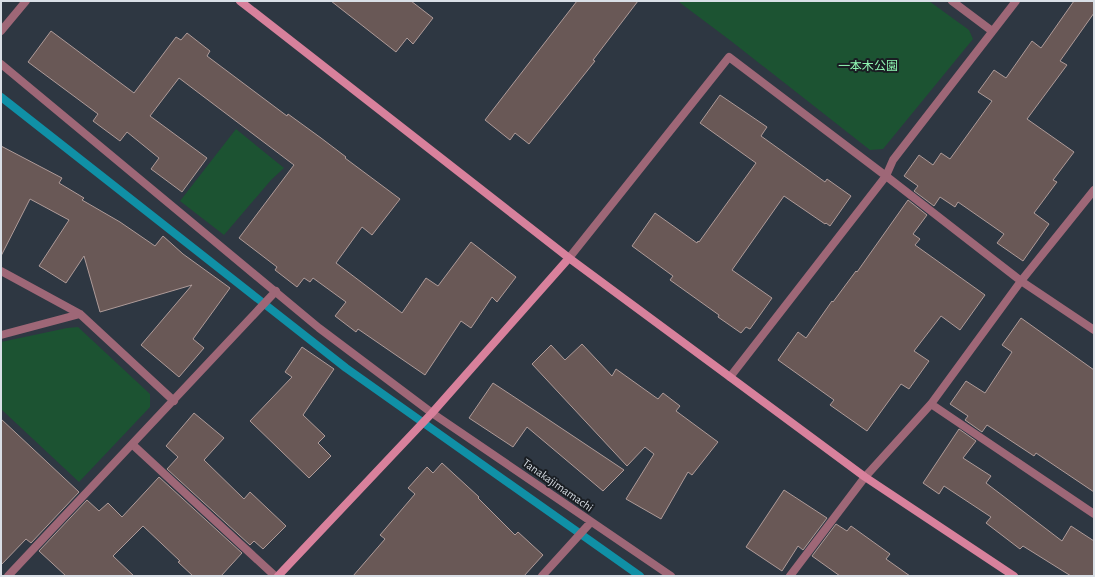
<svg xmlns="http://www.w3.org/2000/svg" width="1095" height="577" font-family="'Alegreya Sans','Noto Sans JP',sans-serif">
	<rect width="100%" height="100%" fill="#2e3742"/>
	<!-- green -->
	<path fill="#1c5332" d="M 680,1 L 929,1 L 969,30 L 973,39 L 883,149 L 870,150 L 731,41 L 679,2 Z
		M 236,129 L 284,168 L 271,180 L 224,235 L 180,201 Z
		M 78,327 L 150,394 L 150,407 L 79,482 L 1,409 L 1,342 L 67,328 Z"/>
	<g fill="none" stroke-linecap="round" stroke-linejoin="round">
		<!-- stream -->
		<path stroke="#1090a6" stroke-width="8" d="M 1,97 L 346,368 L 640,576"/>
	</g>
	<!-- building -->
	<path fill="#695856" stroke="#ae9b99" d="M 331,1 L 411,1 L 433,18 L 413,44 L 407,38 L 396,52 Z
		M 577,1 L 638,1 L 593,60 L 595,61 L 529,144 L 515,133 L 510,140 L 485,120 Z
		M 1074,1 L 1094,1 L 1094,13 L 1060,61 L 1067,65 L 1027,119 L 1074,152 L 1053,180 L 1057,182 L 1034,213 L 1049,224 L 1023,261 L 997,243 L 1004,234 L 958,202 L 955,207 L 940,197 L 934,206 L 914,191 L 918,186 L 904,176 L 919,155 L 933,165 L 941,153 L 950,159 L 992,101 L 978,92 L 994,70 L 1006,78 L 1032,41 L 1041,48 Z
		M 51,31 L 134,93 L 176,37 L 181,40 L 187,33 L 210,51 L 207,56 L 287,116 L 288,114 L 321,138 L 346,157 L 345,158 L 400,199 L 372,235 L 362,227 L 336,263 L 402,313 L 426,278 L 438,286 L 471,242 L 516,277 L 497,302 L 492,297 L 471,328 L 461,321 L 425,375 L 358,329 L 356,332 L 335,316 L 346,302 L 313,278 L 310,282 L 304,278 L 297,287 L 275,270 L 277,267 L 239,238 L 294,165 L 179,78 L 150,116 L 207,158 L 182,192 L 151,169 L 159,158 L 127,132 L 120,141 L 93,121 L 98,114 L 28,62 Z
		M 720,95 L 767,127 L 761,136 L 825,182 L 827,179 L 851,196 L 830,226 L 826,223 L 825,224 L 784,196 L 732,270 L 772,298 L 750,329 L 746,327 L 741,333 L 718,317 L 719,315 L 670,280 L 673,276 L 632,246 L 655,213 L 697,243 L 698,241 L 699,242 L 756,163 L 700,123 Z
		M 1,146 L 62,178 L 59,183 L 84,198 L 82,200 L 120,222 L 155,246 L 163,236 L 183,254 L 230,288 L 193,339 L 204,348 L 179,377 L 141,345 L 192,285 L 100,312 L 84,256 L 66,283 L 39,266 L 69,220 L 30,199 L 1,256 Z
		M 908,200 L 927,215 L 913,234 L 920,239 L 915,245 L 985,295 L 960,330 L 941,316 L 914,351 L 929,361 L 909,389 L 901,384 L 867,431 L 830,405 L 834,400 L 778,360 L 798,332 L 806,338 L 832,301 L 833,302 L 856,271 L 857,272 Z
		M 1021,318 L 1094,370 L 1094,492 L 1036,453 L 1034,456 L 987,425 L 982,432 L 965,420 L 968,416 L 950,404 L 966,381 L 985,393 L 1012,352 L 1002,345 Z
		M 582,344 L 612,376 L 616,369 L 658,399 L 663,393 L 680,406 L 676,411 L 718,442 L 692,475 L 688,472 L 661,519 L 626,499 L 654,454 L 645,447 L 627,466 L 532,364 L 551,345 L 565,360 Z
		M 302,347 L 334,369 L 303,415 L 325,436 L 318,443 L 331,456 L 309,478 L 250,421 L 292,377 L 285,372 Z
		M 493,383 L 537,412 L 624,470 L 603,491 L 527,427 L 513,447 L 469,418 Z
		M 194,413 L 224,438 L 204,460 L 244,499 L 250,492 L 286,526 L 263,549 L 254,541 L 250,545 L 167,469 L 178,457 L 166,446 Z
		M 1,419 L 79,492 L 31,543 L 26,539 L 1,565 Z
		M 959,429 L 976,441 L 963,458 L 991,476 L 986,483 L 1062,541 L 1071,526 L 1094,541 L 1094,576 L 1071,576 L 1023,546 L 1020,549 L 986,523 L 991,517 L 944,486 L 939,494 L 923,483 Z
		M 442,463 L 479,497 L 478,498 L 515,535 L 518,532 L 543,555 L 524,576 L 353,576 L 385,539 L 380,535 L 415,494 L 408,488 L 427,467 L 433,473 Z
		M 159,477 L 242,553 L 221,576 L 193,576 L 178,562 L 180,561 L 143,526 L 113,556 L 134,576 L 66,576 L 39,551 L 87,500 L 99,511 L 108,503 L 122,517 Z
		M 784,490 L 827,518 L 803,550 L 798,546 L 782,571 L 746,547 Z
		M 836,524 L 847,531 L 851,526 L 890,554 L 886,559 L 910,576 L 840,576 L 812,556 Z"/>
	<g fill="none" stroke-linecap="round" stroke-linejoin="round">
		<!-- lane -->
		<path stroke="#9e6777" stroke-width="8" d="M 133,445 L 275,576"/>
		<!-- street -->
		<path stroke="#9e6777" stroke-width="8" d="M 952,1 L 992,31
			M 1,31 L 26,1
			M 1,64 L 319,328 L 432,413 L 671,576
			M 569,258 L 729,57 L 886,176 L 1021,281 L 1094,330
			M 1,271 L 80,314 L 174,401
			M 1,335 L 80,314
			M 730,377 L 886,176 L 893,160 L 1016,1
			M 931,404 L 1094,514
			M 8,576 L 276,291
			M 542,576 L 591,522
			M 790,576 L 865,477 L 931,404 L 1021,281 L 1094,190"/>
		<!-- secondary -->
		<path stroke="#d8819c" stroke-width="8" d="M 240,1 L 569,258 L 730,377 L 865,477 L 1014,576
			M 278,576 L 432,413 L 569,258"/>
	</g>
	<g text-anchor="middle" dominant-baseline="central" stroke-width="4" stroke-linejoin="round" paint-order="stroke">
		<!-- park labels -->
		<g font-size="12" fill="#90f6b3" stroke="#1a1e23">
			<text x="868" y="66">一本木公園</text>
		</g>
		<!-- street labels -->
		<g font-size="12" fill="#d9dfe6" stroke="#1a1e23">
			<text transform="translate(558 485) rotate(35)">Tanakajimamachi</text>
		</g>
	</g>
	<!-- border -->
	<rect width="1095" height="577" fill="none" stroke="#d9dfe6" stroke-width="4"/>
</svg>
